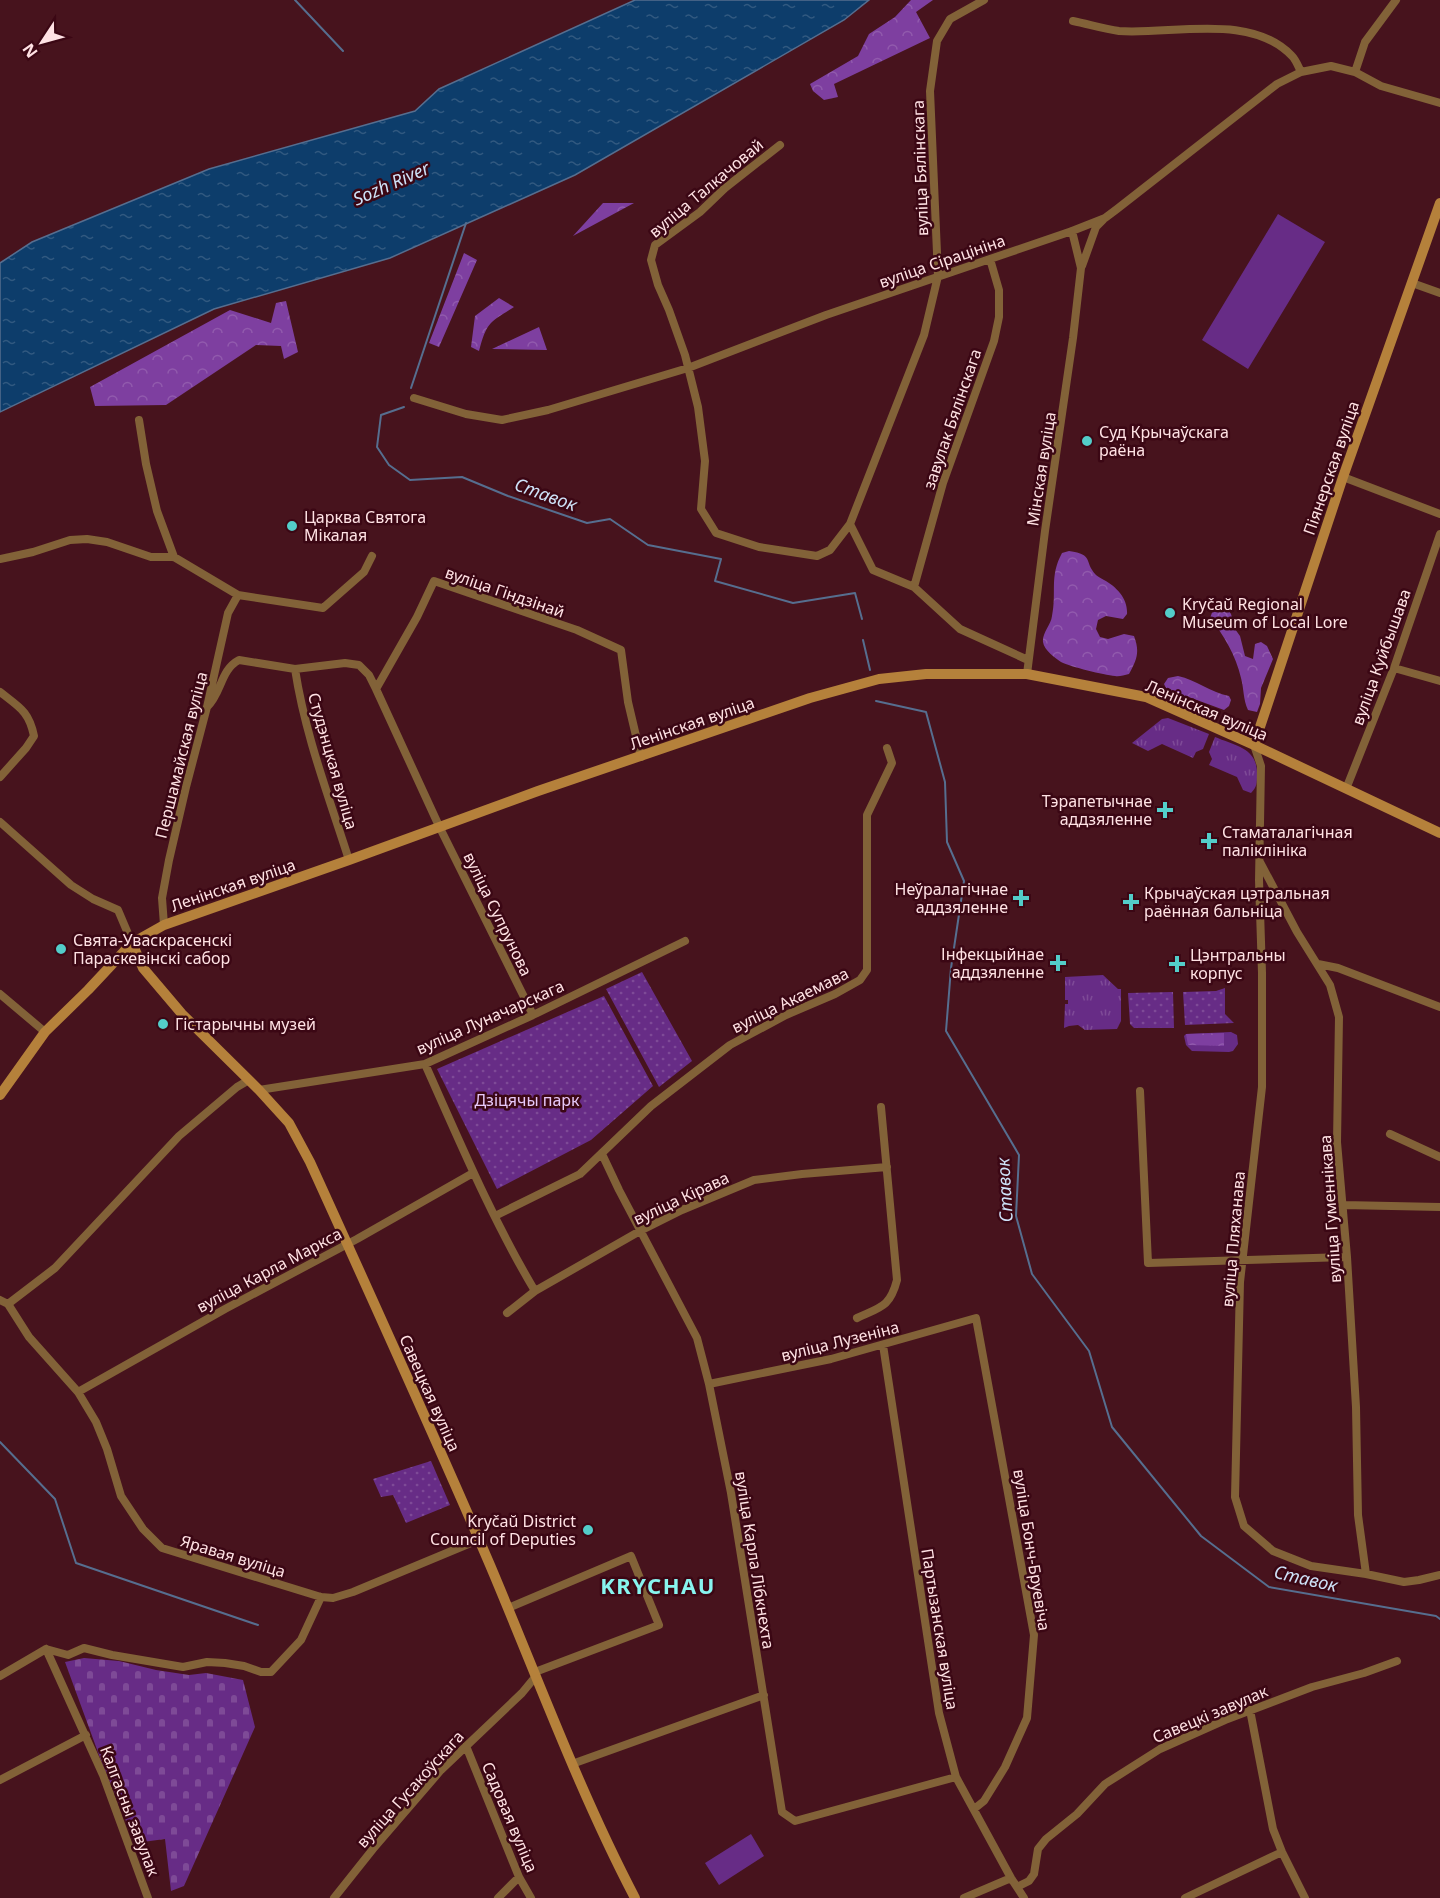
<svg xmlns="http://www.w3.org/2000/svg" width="1440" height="1898" font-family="'Noto Sans',sans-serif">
	<defs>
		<pattern id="grass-tufts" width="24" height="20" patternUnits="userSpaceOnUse" patternTransform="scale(1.5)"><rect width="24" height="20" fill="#672c86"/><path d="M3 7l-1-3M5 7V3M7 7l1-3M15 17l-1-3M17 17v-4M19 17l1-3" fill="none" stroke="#7e4a97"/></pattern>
		<pattern id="forest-crowns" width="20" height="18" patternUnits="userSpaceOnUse" patternTransform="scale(1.5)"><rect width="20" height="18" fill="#7e3fa0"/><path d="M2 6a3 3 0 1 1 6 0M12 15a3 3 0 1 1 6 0" fill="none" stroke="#915aad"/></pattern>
		<pattern id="cemetery-stones" width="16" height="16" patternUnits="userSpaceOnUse" patternTransform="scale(1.5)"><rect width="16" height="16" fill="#672c86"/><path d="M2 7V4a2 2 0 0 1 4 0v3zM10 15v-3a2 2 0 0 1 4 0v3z" fill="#7e4a97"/></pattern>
		<pattern id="park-dots" width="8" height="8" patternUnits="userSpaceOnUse" patternTransform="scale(1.5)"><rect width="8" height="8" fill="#672c86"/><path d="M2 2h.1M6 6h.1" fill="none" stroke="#7e4a97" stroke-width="1.8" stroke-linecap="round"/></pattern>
		<pattern id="water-ripples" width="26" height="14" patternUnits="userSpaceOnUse" patternTransform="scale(1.5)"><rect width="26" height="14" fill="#0d3d6b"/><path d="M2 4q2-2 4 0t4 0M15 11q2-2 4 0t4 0" fill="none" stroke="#315980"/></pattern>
	</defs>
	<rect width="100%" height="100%" fill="#47131d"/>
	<!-- grass -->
	<path fill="url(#grass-tufts)" d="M 1168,718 L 1209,734 L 1203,749 L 1196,752 L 1193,758 L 1162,744 L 1148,751 L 1132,743 L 1162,719 Z
		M 1215,737 C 1236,746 1258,748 1257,775 C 1257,783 1257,787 1251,793 L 1243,790 L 1237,777 L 1209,765 L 1212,759 L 1209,752 Z
		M 1103,975 L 1118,989 L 1121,989 L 1121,1021 L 1117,1029 L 1085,1030 L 1078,1025 L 1069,1026 L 1064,1028 L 1065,1004 L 1068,1004 L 1068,1000 L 1065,1000 L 1065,977 Z
		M 1231,1032 L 1237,1035 L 1238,1044 L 1233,1051 L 1229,1052 L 1192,1051 L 1186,1045 L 1184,1036 L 1186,1034 Z"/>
	<!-- forest -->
	<path fill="url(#forest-crowns)" d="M 911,0 L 933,0 L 916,12 L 930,38 L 834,84 L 838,97 L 824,100 L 813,91 L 810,84 L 858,56 L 869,34 L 895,17 Z
		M 603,203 L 634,203 L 573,236 Z
		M 464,253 L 477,260 L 439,347 L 429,343 Z
		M 499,298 L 514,307 C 489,323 487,322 479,351 L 471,347 L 475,316 Z
		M 286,301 L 298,352 L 284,359 L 281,346 L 256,345 L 166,405 L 95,406 L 90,387 L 230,310 L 271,323 L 276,303 Z
		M 539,327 L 547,350 L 492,349 Z
		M 1069,551 C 1095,555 1083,561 1096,575 C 1098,577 1101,578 1104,580 C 1117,587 1128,599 1127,614 L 1123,619 L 1106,616 L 1098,620 L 1096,629 L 1100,637 L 1108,639 L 1124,634 L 1134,636 C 1140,652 1137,659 1129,674 C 1124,675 1119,677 1115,676 C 1104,675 1071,667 1061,662 C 1055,658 1044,650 1043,642 C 1042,633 1051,625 1052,616 C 1057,592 1049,577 1062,553 Z
		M 1220,606 L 1227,608 L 1231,614 L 1235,629 L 1240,636 L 1245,656 L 1253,659 L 1255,644 L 1261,642 L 1267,646 L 1273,659 L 1261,688 L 1260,704 L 1257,712 L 1248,710 C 1243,699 1244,689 1241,678 C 1236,656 1224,635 1210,618 L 1213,610 Z
		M 1178,676 C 1196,680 1210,692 1229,696 L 1231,700 L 1229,706 L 1224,710 L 1186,696 L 1177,695 L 1167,690 L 1164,684 L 1168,678 Z
		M 1224,1033 L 1224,1046 L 1188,1045 L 1186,1034 Z"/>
	<!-- cemetery -->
	<path fill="url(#cemetery-stones)" d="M 84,1658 L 119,1661 L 156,1670 L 189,1675 L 206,1673 L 243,1680 L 255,1727 L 184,1886 L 171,1891 L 165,1839 L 135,1843 L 99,1755 L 65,1662 Z"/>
	<!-- park -->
	<path fill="url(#park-dots)" d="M 642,972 L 692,1061 L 659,1087 L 606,989 Z
		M 1225,988 L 1225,1014 L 1234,1023 L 1185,1025 L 1183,992 L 1216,991 Z
		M 1173,992 L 1174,1028 L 1134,1028 L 1130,1024 L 1128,993 Z
		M 604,996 L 653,1086 L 591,1140 L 497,1189 L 437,1069 Z
		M 431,1461 L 450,1505 L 406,1523 L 393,1495 L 381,1497 L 373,1479 Z"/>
	<!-- garden -->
	<path fill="#672c86" d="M 1278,214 L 1325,242 L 1248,369 L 1202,340 Z
		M 751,1834 L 764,1856 L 719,1885 L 705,1863 Z"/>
	<!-- water -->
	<path fill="url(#water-ripples)" stroke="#566e8f" stroke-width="1.5" d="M 635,0 L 869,0 L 844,20 L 575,175 L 390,258 L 214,309 L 0,412 L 0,263 L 32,242 L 209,169 L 415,111 L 439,89 Z"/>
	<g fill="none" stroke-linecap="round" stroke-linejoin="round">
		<!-- stream -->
		<path stroke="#566e8f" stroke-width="2" d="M 295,0 L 343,51
			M 411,388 L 466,223
			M 404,407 L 381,415 L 377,447 L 389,465 L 410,480 L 462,477 L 508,496 L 587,523 L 610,519 L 648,545 L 721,559 L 715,581 L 793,603 L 855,593 L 862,619
			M 863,640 L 870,670
			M 876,701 L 926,712 L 945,782 L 947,842 L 964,881 L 951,968 L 946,1031 L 1019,1155 L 1016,1216 L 1032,1274 L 1089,1351 L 1112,1427 L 1201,1536 L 1269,1587 L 1436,1616 L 1440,1619
			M 0,1442 L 55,1499 L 76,1563 L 258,1625"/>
		<!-- street -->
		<path stroke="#826238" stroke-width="8" d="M 1073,21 C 1088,24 1104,29 1119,31 C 1172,35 1250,12 1292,56 C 1296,60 1298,66 1301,72
			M 1355,72 L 1365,42 L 1396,0
			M 780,145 L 725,188 L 700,212 L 655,245 L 651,260 L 658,285 L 669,310 L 685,355 L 698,407 L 705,461 L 701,509 L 716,533 L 759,547 L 817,556 L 830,550 L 850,524 L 924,335 L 938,276 L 930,91 L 937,41 L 950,19 L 984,0
			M 1082,266 L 1096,227 L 1103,220
			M 1412,283 L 1440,293
			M 414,398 L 466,414 L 502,420 L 548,410 L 688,368 L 826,315 L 1072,231 L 1105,218 L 1117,209 L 1277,84 L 1301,72 L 1331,66 L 1355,72 L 1381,86 L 1440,103
			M 139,420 L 146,464 L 157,511 L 174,557
			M 1343,477 L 1440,514
			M 850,524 L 873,570 L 914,587 L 960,629 L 1028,660
			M 0,559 L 33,552 L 70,540 L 87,539 L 107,542 L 151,557 L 174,557 L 238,595 L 323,608 L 364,572 L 372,556
			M 914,587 L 943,483 L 994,341 L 999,317 L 999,290 L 990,259
			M 1394,668 L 1440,681
			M 295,669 C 305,735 329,797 349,860
			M 1027,674 L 1045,531 L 1073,338 L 1081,268 L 1072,231
			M 376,689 L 439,826 L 533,1015
			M 0,692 C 19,707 29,711 34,736 L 26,748 L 0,777
			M 207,707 C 222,693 220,670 239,660 L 295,669 L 345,663 L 359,665 L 369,675 L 376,689 L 417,617 L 434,581 L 577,630 L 621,650 L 628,702 L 641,757
			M 1254,745 L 1261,766 L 1259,880 L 1262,973 L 1262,1087 L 1240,1282 L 1235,1497 L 1244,1526 L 1273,1551 L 1311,1566 L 1366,1574 L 1404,1582 L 1419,1580 L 1440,1575
			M 1346,789 L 1394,668 L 1440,534
			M 0,822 L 71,885 L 93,899 L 118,910 L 132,943
			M 1260,862 L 1297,932 L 1330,985 L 1339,1017 L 1337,1142 L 1347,1257 L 1356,1407 L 1358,1515 L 1366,1574
			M 164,925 L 162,898 L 169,860 L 186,787 L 207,707 L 228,613 L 238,595
			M 1318,964 L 1338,968 L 1440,1007
			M 0,994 L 45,1032
			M 425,1064 C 459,1140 492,1219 535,1291
			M 259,1090 L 425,1064 L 533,1015 L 685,941
			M 1140,1091 L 1148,1263 L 1347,1257
			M 1390,1134 L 1440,1157
			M 602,1154 L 619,1190 L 697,1338 L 709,1384 L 731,1493 L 782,1812 L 795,1821 L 956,1777
			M 1343,1205 L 1440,1207
			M 495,1216 L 580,1174 L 651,1106 L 730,1045 L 786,1015 L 835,994 L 860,980 L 867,970 L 867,815 L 892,763 L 887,748
			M 0,1300 L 8,1304 L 29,1337 L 78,1392 L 96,1422 L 107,1449 L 121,1496 L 143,1529 L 162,1548 L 321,1597 L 333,1598 L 353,1592 L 478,1540
			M 8,1304 L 55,1268 L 179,1136 L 237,1087 L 249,1080
			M 507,1313 L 535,1291 L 640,1231 L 682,1210 L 754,1180 L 802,1174 L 887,1167
			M 857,1318 C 881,1307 890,1307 897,1280 L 881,1107
			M 883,1345 L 939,1713 L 956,1777 L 1011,1878 L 1024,1898
			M 709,1384 L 831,1359 L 976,1318 L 1034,1635 L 1027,1718 L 1005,1767 L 984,1801 L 974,1809
			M 78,1392 L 225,1309 L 357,1239 L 473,1173
			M 508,1608 L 631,1556 L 659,1625 L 535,1672
			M 46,1649 L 68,1655 L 84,1648 L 112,1655 L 183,1667 L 207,1662 L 225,1663 L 244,1666 L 261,1672 L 271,1672 L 301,1640 L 321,1597
			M 46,1649 L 103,1775 L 148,1898
			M 0,1676 L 46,1649
			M 1250,1710 L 1273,1829 L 1282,1852 L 1305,1898
			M 466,1746 L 519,1877 L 531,1898
			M 572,1764 L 764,1695
			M 0,1780 L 86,1735
			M 1017,1887 L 1029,1881 L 1034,1874 L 1038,1849 L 1046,1839 L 1077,1814 L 1105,1784 L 1160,1749 L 1225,1720 L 1312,1687 L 1364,1673 L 1397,1661
			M 334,1898 L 373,1849 L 441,1770 L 522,1693 L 536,1676
			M 498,1898 L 519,1877
			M 964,1898 L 1011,1878
			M 1185,1898 L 1282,1852"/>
		<!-- secondary -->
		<path stroke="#b5813b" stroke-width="10" d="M 1254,745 L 1343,477 L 1440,203
			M 132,943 L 143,968 L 182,1014 L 259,1090 L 289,1123 L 310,1162 C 371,1296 432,1430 490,1565 C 537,1676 579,1791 635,1898
			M 0,1095 L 45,1032 L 88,990 L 132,943 L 164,925 L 349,860 L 538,791 L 810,698 L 879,679 L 926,674 L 1027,674 L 1146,697 L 1254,745 L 1440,833"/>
	</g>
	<!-- markers -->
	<g fill="#53cdc9" stroke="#3b0714" stroke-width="2">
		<circle cx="1087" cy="441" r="6"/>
		<circle cx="292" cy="526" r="6"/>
		<circle cx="1170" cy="613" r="6"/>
		<path d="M1162 801h6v6h6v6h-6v6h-6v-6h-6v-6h6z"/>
		<path d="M1206 832h6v6h6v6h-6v6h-6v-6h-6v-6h6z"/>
		<path d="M1018 889h6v6h6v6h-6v6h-6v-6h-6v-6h6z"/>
		<path d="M1128 893h6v6h6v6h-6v6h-6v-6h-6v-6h6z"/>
		<circle cx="61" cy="949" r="6"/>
		<path d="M1055 954h6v6h6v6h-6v6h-6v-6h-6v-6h6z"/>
		<path d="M1174 955h6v6h6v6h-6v6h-6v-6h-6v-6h6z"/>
		<circle cx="163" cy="1024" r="6"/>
		<circle cx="588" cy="1530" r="6"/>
	</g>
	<g text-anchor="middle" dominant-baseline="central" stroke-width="5" stroke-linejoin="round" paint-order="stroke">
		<!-- street labels -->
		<g font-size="16" fill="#ffe2e4" stroke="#3b0714">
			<text transform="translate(920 168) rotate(-92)">вуліца Бялінскага</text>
			<text transform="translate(706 188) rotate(-40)">вуліца Талкачовай</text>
			<text transform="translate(942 261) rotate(-19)">вуліца Сірацініна</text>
			<text transform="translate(952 419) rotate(-71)">завулак Бялінскага</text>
			<text transform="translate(1331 468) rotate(-71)">Піянерская вуліца</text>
			<text transform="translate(1041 469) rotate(-81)">Мінская вуліца</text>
			<text transform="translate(505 592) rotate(19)">вуліца Гіндзінай</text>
			<text transform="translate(1381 657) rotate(-70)">вуліца Куйбышава</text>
			<text transform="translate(1207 710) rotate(23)">Ленінская вуліца</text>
			<text transform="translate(692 723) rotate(-19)">Ленінская вуліца</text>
			<text transform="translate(181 755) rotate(-76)">Першамайская вуліца</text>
			<text transform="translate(333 761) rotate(74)">Студэнцкая вуліца</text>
			<text transform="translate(233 885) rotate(-19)">Ленінская вуліца</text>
			<text transform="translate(498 914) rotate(64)">вуліца Супрунова</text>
			<text transform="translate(790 1000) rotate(-26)">вуліца Акаемава</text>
			<text transform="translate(490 1017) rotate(-24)">вуліца Луначарскага</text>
			<text transform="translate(681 1198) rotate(-25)">вуліца Кірава</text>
			<text transform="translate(1330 1209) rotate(-94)">вуліца Гуменнікава</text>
			<text transform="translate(1233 1239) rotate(-85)">вуліца Пляханава</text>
			<text transform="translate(269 1270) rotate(-28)">вуліца Карла Маркса</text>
			<text transform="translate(840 1341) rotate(-14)">вуліца Лузеніна</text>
			<text transform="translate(430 1393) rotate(66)">Савецкая вуліца</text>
			<text transform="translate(1032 1550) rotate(81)">вуліца Бонч-Бруевіча</text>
			<text transform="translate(233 1556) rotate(17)">Яравая вуліца</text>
			<text transform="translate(755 1560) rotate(81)">вуліца Карла Лібкнехта</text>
			<text transform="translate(940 1629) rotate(81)">Партызанская вуліца</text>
			<text transform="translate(1210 1714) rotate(-23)">Савецкі завулак</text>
			<text transform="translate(410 1789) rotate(-48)">вуліца Гусакоўскага</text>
			<text transform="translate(130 1811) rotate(69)">Калгасны завулак</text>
			<text transform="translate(510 1817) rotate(67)">Садовая вуліца</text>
		</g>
		<!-- poi labels -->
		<g font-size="16" fill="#ffe2e4" stroke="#3b0714" text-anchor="start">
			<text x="1099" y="432">Суд Крычаўскага<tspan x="1099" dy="18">раёна</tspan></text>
			<text x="304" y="517">Царква Святога<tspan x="304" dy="18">Мікалая</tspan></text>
			<text x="1182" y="604">Kryčaŭ Regional<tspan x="1182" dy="18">Museum of Local Lore</tspan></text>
			<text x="1152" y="801" text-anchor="end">Тэрапетычнае<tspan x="1152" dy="18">аддзяленне</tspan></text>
			<text x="1222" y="832">Стаматалагічная<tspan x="1222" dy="18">паліклініка</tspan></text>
			<text x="1008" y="889" text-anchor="end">Неўралагічнае<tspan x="1008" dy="18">аддзяленне</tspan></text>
			<text x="1144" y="893">Крычаўская цэтральная<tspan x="1144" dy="18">раённая бальніца</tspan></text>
			<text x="73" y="940">Свята-Уваскрасенскі<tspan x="73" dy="18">Параскевінскі сабор</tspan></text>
			<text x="1044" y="954" text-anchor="end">Інфекцыйнае<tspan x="1044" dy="18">аддзяленне</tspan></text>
			<text x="1190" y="955">Цэнтральны<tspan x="1190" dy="18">корпус</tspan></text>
			<text x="175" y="1024">Гістарычны музей</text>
			<text x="576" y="1521" text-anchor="end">Kryčaŭ District<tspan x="576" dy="18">Council of Deputies</tspan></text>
		</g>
		<!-- park labels -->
		<g font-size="16" fill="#e7c8fa" stroke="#3b0714">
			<text x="527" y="1100">Дзіцячы парк</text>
		</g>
		<!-- water labels -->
		<g font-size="18" font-style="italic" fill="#cee2f8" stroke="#3b0714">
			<text transform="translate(391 183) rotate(-24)">Sozh River</text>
			<text transform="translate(546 494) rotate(20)">Ставок</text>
			<text transform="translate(1004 1190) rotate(-93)">Ставок</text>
			<text transform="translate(1306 1578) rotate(13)">Ставок</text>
		</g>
		<!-- district labels -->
		<g font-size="22" font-weight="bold" letter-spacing="1.5" fill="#88f4ef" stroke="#3b0714">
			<text x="658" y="1585">KRYCHAU</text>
		</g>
	</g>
	<!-- north arrow -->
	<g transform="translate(42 42) rotate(234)" stroke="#3b0714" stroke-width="4.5" paint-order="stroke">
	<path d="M0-4.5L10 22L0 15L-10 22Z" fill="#ffe2e4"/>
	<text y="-9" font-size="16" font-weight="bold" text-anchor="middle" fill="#ffe2e4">N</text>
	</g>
</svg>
